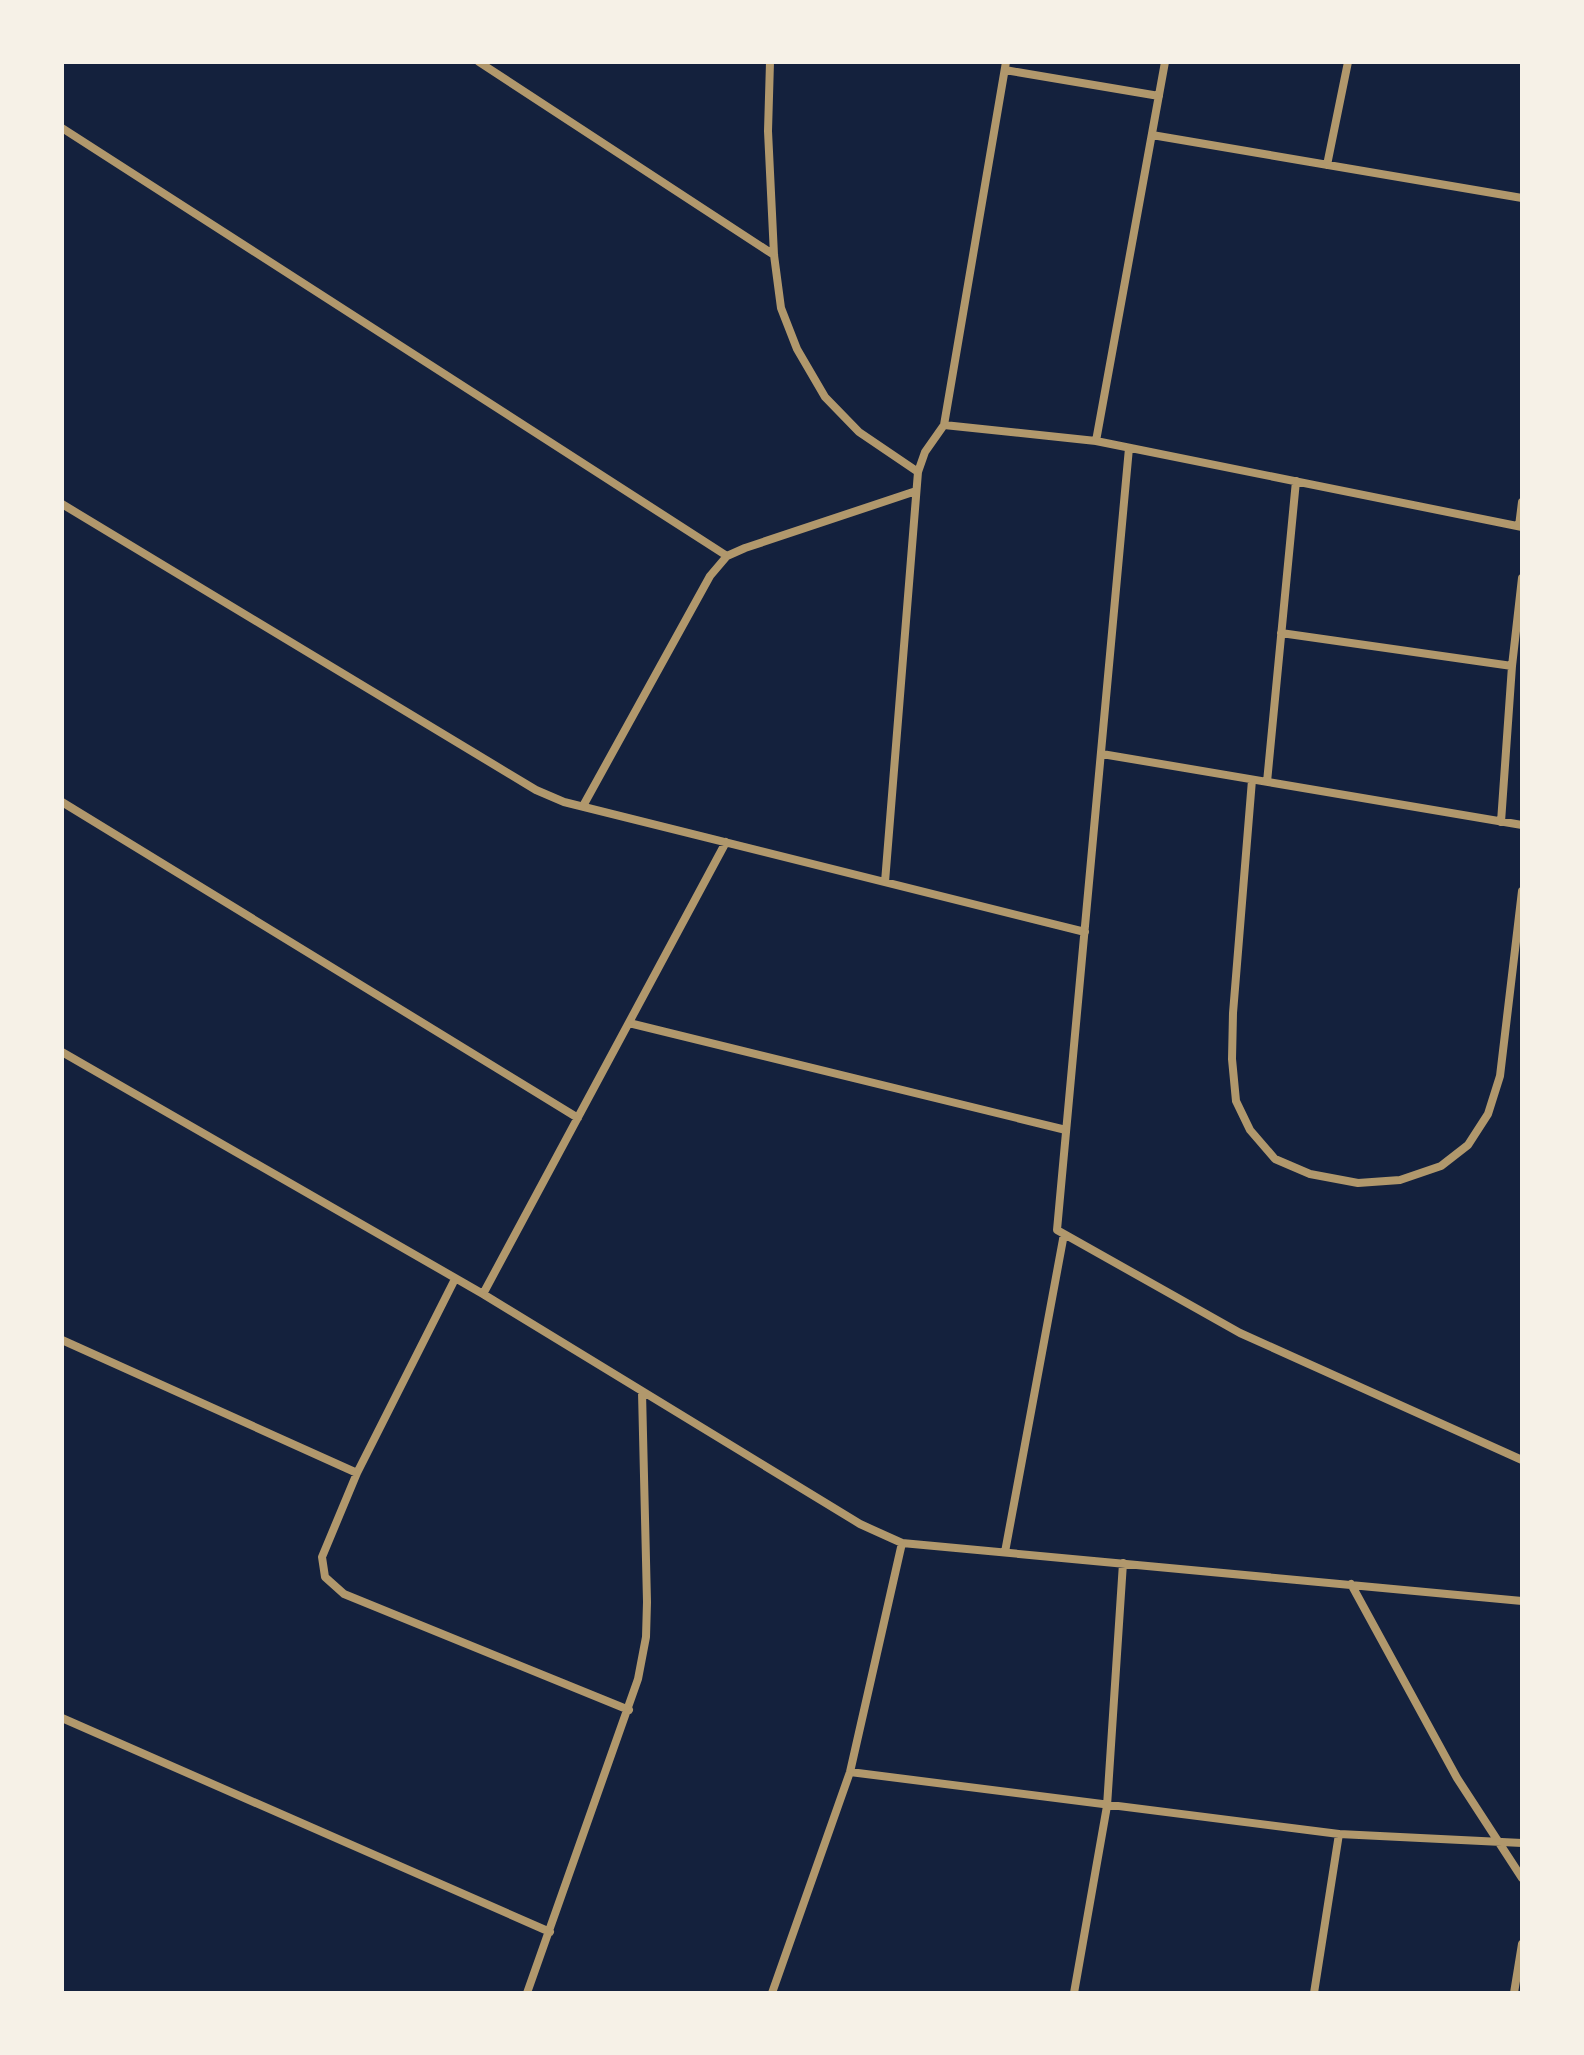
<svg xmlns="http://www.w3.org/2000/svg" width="1584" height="2055" font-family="Cabin,sans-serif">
	<rect width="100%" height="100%" fill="#14213d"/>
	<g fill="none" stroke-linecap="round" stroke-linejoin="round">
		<!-- minor -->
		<path stroke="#b1986c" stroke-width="8" d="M 479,62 L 774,255
			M 770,62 L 768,131 L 774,255 L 781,308 L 797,349 L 825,397 L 859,432 L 918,472
			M 1006,62 L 944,425 L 1096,441
			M 1165,62 L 1096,441 L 1522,527
			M 1005,70 L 1159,96
			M 62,128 L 727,556
			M 1152,135 L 1522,198
			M 1327,165 L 1348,62
			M 1129,448 L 1057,1230 L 1240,1333 L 1522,1460
			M 62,504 L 536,790 L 564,802 L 1085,932
			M 1519,526 L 1522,502
			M 1281,633 L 1512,666
			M 1102,754 L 1522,825
			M 1252,780 L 1233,1013 L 1232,1059 L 1236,1101 L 1250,1130 L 1275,1159 L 1310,1174 L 1358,1183 L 1400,1180 L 1441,1166 L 1468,1145 L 1488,1114 L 1500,1076 L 1522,891
			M 1267,782 L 1296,481
			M 62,802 L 578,1118
			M 583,806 L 710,576 L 727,556 L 745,548 L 916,491
			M 1501,822 L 1512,666 L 1522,578
			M 885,882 L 918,472 L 925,452 L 944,425
			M 629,1023 L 1066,1130
			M 62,1052 L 483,1294 L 860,1524 L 902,1543 L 1522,1601
			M 455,1279 L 357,1473 L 322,1557 L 325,1577 L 344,1594 L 629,1710
			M 483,1294 L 726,842
			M 62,1340 L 357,1473
			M 1005,1552 L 1064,1234
			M 1351,1584 L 1457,1778 L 1522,1878
			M 62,1718 L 550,1932
			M 850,1772 L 1339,1834 L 1522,1843
			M 527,1993 L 638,1679 L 646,1637 L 647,1602 L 642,1392
			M 772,1993 L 850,1772 L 902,1543
			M 1074,1993 L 1107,1806 L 1123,1563
			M 1314,1993 L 1339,1834
			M 1514,1993 L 1522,1944"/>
	</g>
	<!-- border -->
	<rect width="1584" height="2055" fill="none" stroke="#f6f1e7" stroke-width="128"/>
</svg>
